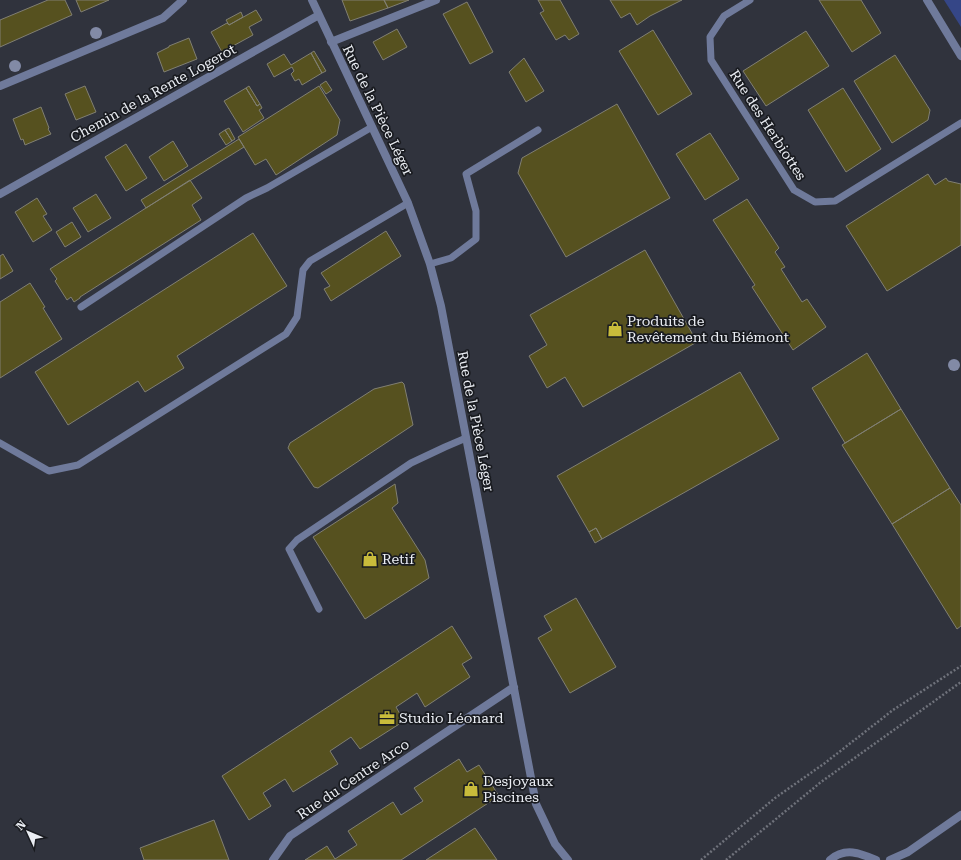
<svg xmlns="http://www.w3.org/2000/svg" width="961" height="860" font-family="'Roboto Serif',serif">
	<rect width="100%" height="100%" fill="#30333d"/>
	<!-- pitch -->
	<path fill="#354687" d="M 944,0 L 961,0 L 961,27 Z"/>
	<!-- building -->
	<path fill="#56511f" stroke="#807f73" d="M 48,0 L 65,0 L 72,15 L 0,47 L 0,20 Z
		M 76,0 L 109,0 L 81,12 Z
		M 342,0 L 384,0 L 388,8 L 350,21 Z
		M 384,0 L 409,0 L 388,8 Z
		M 538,0 L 560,0 L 579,34 L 569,40 L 565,35 L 556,40 L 540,13 L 544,11 Z
		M 610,0 L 682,0 L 650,16 L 637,25 L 630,13 L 621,18 Z
		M 819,0 L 861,0 L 881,33 L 852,52 Z
		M 467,2 L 493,52 L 470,64 L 443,14 Z
		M 256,10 L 262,20 L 249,27 L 253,35 L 222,52 L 211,32 L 227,23 L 229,25 Z
		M 241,12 L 243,17 L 229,25 L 226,20 Z
		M 397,29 L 407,47 L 383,60 L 373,42 Z
		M 653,30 L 692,94 L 658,115 L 619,51 Z
		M 806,31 L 829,66 L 766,106 L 743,71 Z
		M 189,38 L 197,59 L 164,72 L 157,53 L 169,47 L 169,46 Z
		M 314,51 L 326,71 L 322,73 L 311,53 Z
		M 311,53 L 322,73 L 302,85 L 299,79 L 295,81 L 291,74 L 294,71 L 292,67 L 274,77 L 267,64 L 284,54 L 291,65 Z
		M 895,55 L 930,110 L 928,120 L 892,143 L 854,81 Z
		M 524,58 L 544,91 L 526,102 L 509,72 Z
		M 326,81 L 332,90 L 326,94 L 320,85 Z
		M 85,86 L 96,112 L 76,120 L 65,94 Z
		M 249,86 L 260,104 L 257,106 L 246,88 Z
		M 319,86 L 340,120 L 337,135 L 276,175 L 266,159 L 255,165 L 238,137 Z
		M 246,88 L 257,106 L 260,104 L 262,108 L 259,110 L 264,118 L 243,132 L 224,101 Z
		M 843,88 L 881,149 L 846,172 L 808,110 Z
		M 617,104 L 670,198 L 566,257 L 518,173 L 522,158 Z
		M 41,107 L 49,128 L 48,129 L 51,134 L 25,145 L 23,139 L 21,140 L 13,119 Z
		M 229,128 L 235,139 L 232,141 L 225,130 Z
		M 225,130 L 232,141 L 226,145 L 219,134 Z
		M 710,133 L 739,179 L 705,200 L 676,154 Z
		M 239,139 L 244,147 L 146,208 L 141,200 Z
		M 173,141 L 188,166 L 164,181 L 149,157 Z
		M 126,144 L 147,178 L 126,191 L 105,157 Z
		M 928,174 L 935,185 L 946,178 L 948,181 L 961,184 L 961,245 L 887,291 L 846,226 Z
		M 190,180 L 202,198 L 192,205 L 201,220 L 80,297 L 80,298 L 74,302 L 71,297 L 67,300 L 55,281 L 57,279 L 50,269 Z
		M 96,194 L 111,218 L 88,232 L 73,208 Z
		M 37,198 L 47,214 L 43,216 L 52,230 L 33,242 L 15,212 Z
		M 747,199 L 779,248 L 775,252 L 785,267 L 781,269 L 802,302 L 807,299 L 826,327 L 793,350 L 752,287 L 755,285 L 713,220 Z
		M 72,222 L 81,237 L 65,247 L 56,232 Z
		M 386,231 L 401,256 L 331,301 L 324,289 L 330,286 L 321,273 Z
		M 253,233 L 287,286 L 177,356 L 184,368 L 145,392 L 138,381 L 68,425 L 35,372 Z
		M 645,250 L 697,342 L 583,407 L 565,377 L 547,388 L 529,356 L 547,345 L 530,315 Z
		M 3,254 L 13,271 L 0,279 L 0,256 Z
		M 30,283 L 45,307 L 43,308 L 62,339 L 0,378 L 0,302 Z
		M 867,353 L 901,409 L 845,443 L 812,388 Z
		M 740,372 L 779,439 L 602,539 L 596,528 L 589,532 L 557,476 Z
		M 402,382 L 404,384 L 413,425 L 318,488 L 314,487 L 288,448 L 290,443 L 374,389 Z
		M 901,409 L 950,488 L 892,524 L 842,445 Z
		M 395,484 L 398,503 L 392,508 L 425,560 L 429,578 L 365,619 L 313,537 Z
		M 950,488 L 961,505 L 961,626 L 957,629 L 892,524 Z
		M 596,528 L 602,539 L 595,543 L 589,532 Z
		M 576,598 L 616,667 L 570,693 L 538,638 L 552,630 L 544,616 Z
		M 452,626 L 472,658 L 462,664 L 470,677 L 425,707 L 417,693 L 396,707 L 404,721 L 360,749 L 351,737 L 330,751 L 338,764 L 293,792 L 285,779 L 263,793 L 271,806 L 249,820 L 222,776 Z
		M 459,759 L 467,772 L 479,765 L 499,796 L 401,860 L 305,860 L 327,846 L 335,859 L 357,845 L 348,831 L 393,802 L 401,815 L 423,801 L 414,788 Z
		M 214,820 L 229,860 L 144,860 L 140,848 Z
		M 475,828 L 497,860 L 426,860 Z"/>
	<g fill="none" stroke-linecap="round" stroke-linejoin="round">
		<!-- path -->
		<path stroke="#6f727b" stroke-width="2.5" stroke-dasharray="2 2" stroke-linecap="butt" d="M 701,860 L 775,798 L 825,763 L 893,710 L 961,666
			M 726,860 L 821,782 L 961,682"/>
		<!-- service -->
		<path stroke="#6f7a9b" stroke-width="7" d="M 750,0 L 724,16 L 710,37 L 711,60 L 794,190 L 815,202 L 835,201 L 961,123
			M 430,264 L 451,258 L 476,239 L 476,211 L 466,174 L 538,130
			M 81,307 L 246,198 L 267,188 L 372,127
			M 0,443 L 49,471 L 78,465 L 286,334 L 297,317 L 303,270 L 310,261 L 408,203
			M 319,609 L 289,549 L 297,540 L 411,463 L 445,447 L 466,438"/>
		<!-- minor -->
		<path stroke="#6f7a9b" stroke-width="8" d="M 312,0 L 408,203 L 430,264 L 441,306 L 536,804 L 555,844 L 568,860
			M 927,0 L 961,56
			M 331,42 L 436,0
			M 0,86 L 163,18 L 183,0
			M 0,194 L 319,15
			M 273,860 L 290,836 L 514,687
			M 830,860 C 845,847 860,853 876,860
			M 890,860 L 908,852 L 961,815"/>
	</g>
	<!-- trees -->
	<g fill="#828aa6">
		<circle cx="96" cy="33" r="6"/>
		<circle cx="15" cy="66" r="6"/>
		<circle cx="954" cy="365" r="6"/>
	</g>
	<!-- icons -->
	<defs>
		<symbol id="shop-bare" viewBox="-9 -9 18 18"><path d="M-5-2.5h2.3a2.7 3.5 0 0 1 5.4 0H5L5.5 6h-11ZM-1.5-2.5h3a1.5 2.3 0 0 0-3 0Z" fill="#c8bb3b" stroke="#191b20" stroke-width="2.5" paint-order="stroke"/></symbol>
		<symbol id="office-bare" viewBox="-9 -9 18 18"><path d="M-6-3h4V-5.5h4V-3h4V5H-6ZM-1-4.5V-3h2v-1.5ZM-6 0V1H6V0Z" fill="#c8bb3b" stroke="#191b20" stroke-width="2.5" paint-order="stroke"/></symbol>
	</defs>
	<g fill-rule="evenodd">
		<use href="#shop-bare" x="604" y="318" width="22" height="22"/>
		<use href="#shop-bare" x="359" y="548" width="22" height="22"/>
		<use href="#office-bare" x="376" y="707" width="22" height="22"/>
		<use href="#shop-bare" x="460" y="778" width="22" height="22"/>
	</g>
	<g text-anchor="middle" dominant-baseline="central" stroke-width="3.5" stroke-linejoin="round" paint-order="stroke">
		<!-- street labels -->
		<g font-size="14" fill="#eaedf3" stroke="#191b20">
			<text transform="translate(153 93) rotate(-29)">Chemin de la Rente Logerot</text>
			<text transform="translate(378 110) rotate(64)">Rue de la Pièce Léger</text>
			<text transform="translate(768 125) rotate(57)">Rue des Herbiottes</text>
			<text transform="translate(476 421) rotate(79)">Rue de la Pièce Léger</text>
			<text transform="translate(353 779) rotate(-34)">Rue du Centre Arco</text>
		</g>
		<!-- poi labels -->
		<g font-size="14" fill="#eaedf3" stroke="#191b20" text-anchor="start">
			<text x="627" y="321">Produits de<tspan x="627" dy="16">Revêtement du Biémont</tspan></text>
			<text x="382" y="559">Retif</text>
			<text x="399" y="718">Studio Léonard</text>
			<text x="483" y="781">Desjoyaux<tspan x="483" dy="16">Piscines</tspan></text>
		</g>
	</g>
	<!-- north arrow -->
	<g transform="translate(28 832) rotate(314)" stroke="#191b20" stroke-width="3" paint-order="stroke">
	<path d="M0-3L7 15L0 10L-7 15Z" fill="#eaedf3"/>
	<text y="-6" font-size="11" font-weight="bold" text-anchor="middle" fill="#eaedf3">N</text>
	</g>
</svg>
